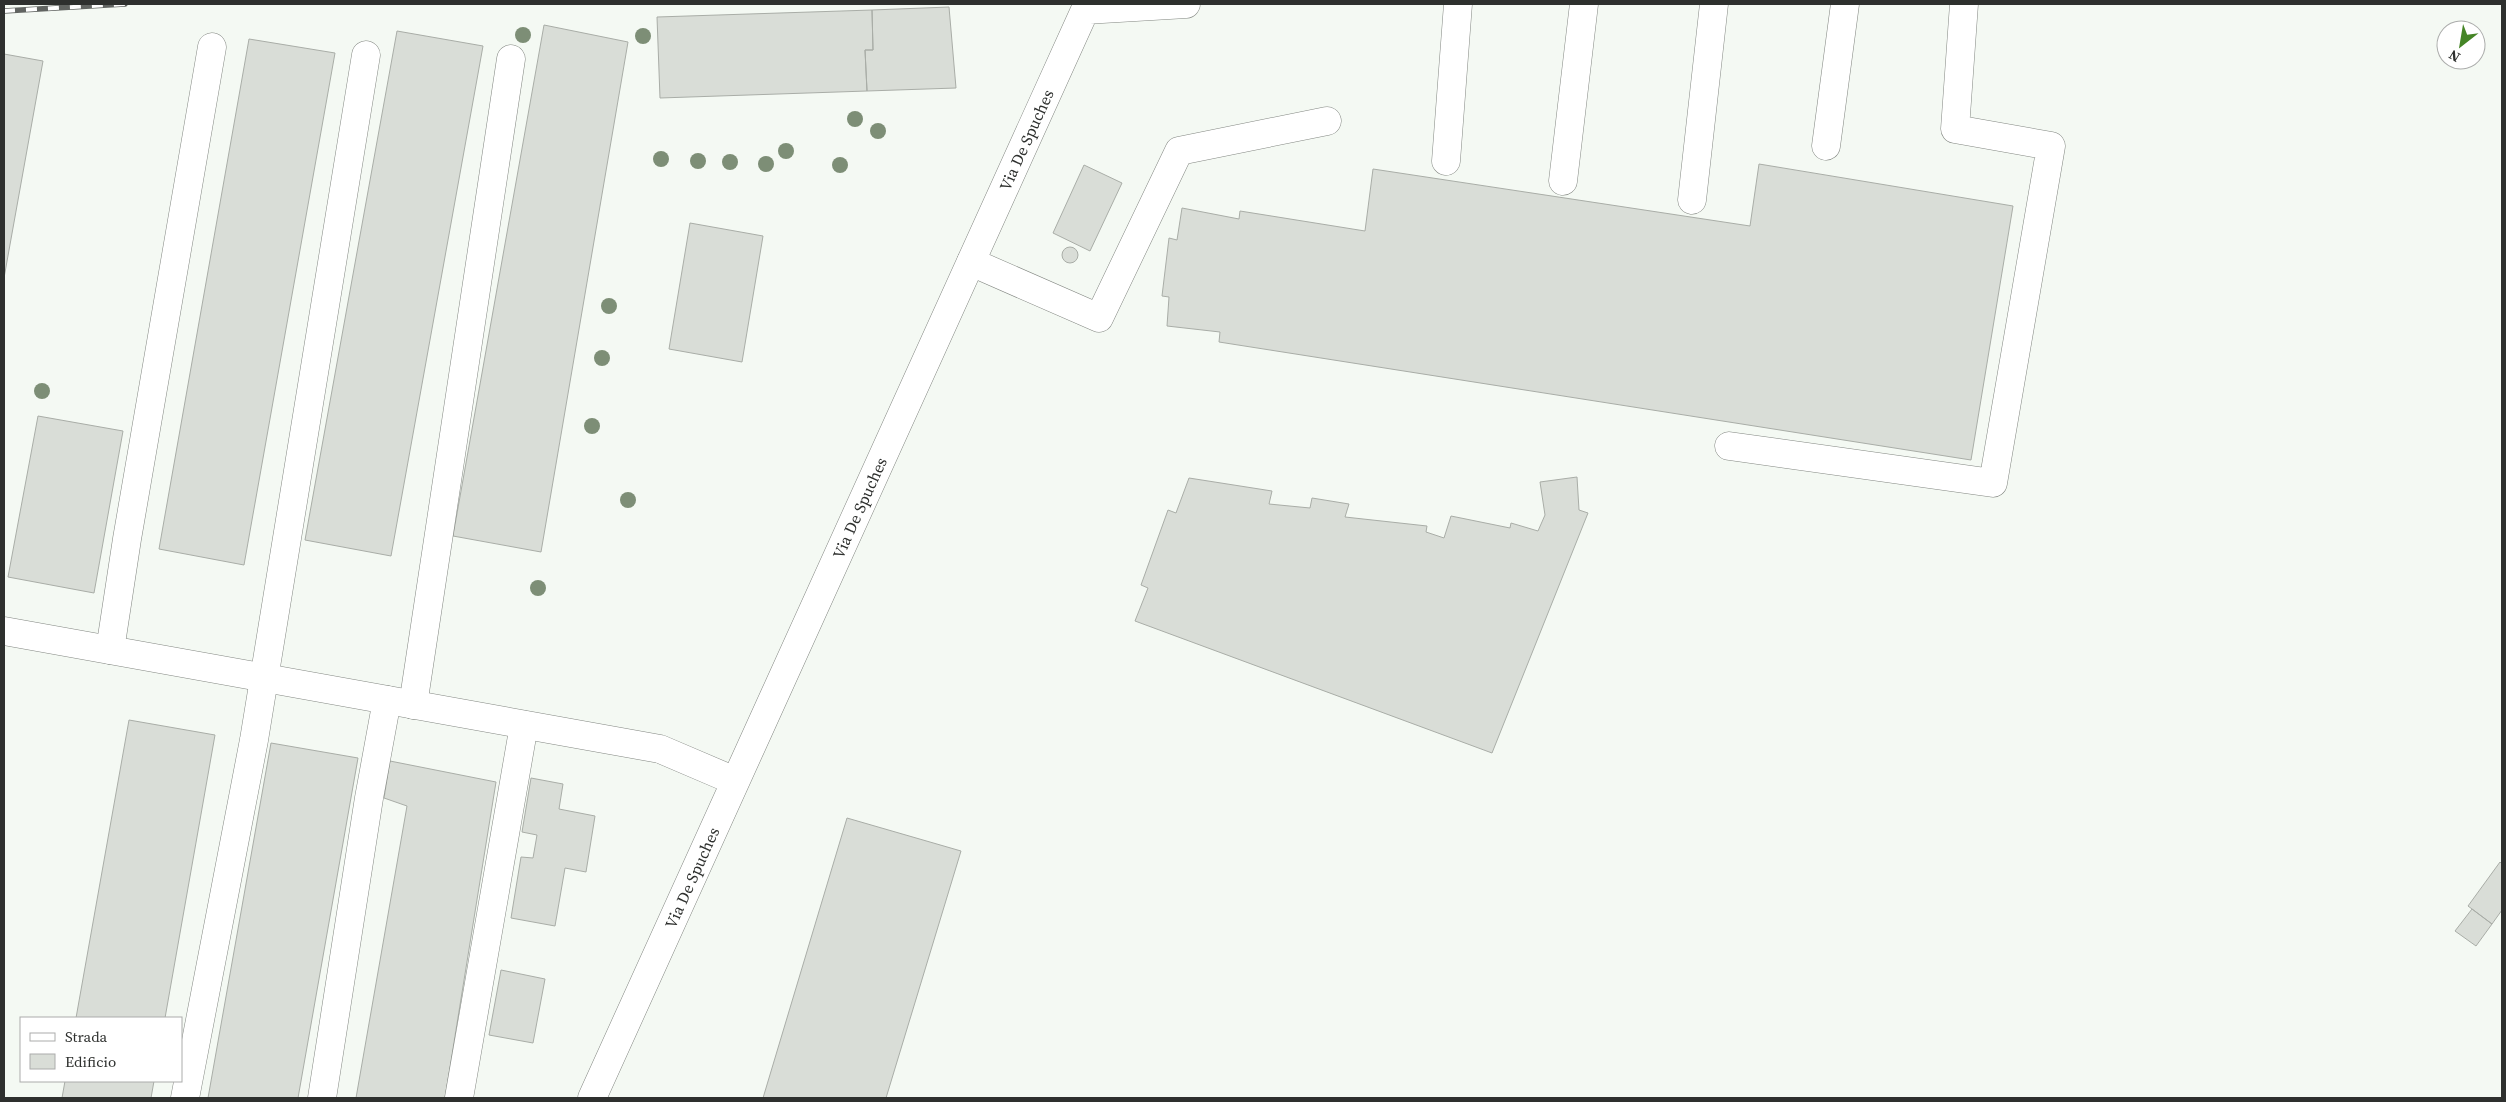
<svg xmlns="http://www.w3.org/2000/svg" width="2506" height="1102" font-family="'Source Serif 4',serif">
	<rect width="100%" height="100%" fill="#f4f9f3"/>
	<!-- building -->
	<path fill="#d9ddd7" stroke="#a9ada7" d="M 949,7 L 956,88 L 867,91 L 865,50 L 873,50 L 872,10 Z
		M 872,10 L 873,50 L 865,50 L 867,91 L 660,98 L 657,17 Z
		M 544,25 L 628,42 L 541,552 L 453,536 Z
		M 397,31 L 483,46 L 391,556 L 305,540 Z
		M 249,39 L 335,53 L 244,565 L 159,549 Z
		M 4,54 L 43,61 L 4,278 Z
		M 1759,164 L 2013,206 L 1971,460 L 1219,342 L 1220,332 L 1167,326 L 1169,297 L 1162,296 L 1169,238 L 1177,240 L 1182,208 L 1239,219 L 1240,211 L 1365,231 L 1373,169 L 1750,226 Z
		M 1084,165 L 1122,183 L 1090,251 L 1053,233 Z
		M 690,223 L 763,236 L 742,362 L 669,349 Z
		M1062 255a8 8 0 1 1 16 0a8 8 0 1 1-16 0Z
		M 38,416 L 123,431 L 94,593 L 8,577 Z
		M 1577,477 L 1579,510 L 1588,513 L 1492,753 L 1135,621 L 1148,588 L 1141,585 L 1168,510 L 1176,513 L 1189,478 L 1272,491 L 1269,504 L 1310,508 L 1312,498 L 1349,504 L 1345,517 L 1427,526 L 1426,532 L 1444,538 L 1451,516 L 1510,528 L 1511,523 L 1538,531 L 1545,515 L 1540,482 Z
		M 129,720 L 215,735 L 165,1018 L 76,1018 Z
		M 271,743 L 358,758 L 298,1098 L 208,1098 Z
		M 390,761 L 496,782 L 445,1098 L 356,1098 L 407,806 L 384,798 Z
		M 531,778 L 563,784 L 559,809 L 595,816 L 586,872 L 565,868 L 555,926 L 511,918 L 521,857 L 533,858 L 537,835 L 522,832 Z
		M 847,818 L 961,851 L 886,1098 L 763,1098 Z
		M 2500,862 L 2502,864 L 2502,910 L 2492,924 L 2468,906 Z
		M 2472,909 L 2492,924 L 2476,946 L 2455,931 Z
		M 501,970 L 545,979 L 533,1043 L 489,1035 Z
		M 65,1081 L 154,1081 L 151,1098 L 62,1098 Z"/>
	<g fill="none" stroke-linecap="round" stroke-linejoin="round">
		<defs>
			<g id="minor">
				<path d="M 1826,146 L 1845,4"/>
				<path d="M 1446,161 L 1458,4"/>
				<path d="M 1563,181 L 1584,4"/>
				<path d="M 1692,200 L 1714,4"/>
				<path d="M 971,262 L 1099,318 L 1179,151 L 1327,121"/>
				<path d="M 1729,446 L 1993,483 L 2051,146 L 1955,129 L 1964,4"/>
				<path d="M 4,631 L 660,749 L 735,781"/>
				<path d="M 110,650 L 127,539 L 212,47"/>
				<path d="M 413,705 L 511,59"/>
				<path d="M 185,1098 L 254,740 L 366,55"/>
				<path d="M 322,1098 L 369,798 L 387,700"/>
				<path d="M 459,1098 L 524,725"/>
				<path id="s1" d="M 592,1098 L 1085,10 L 1186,4"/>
			</g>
		</defs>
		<!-- minor casing -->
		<use href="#minor" stroke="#838782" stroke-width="29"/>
		<!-- minor -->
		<use href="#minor" stroke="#fff" stroke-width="28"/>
		<defs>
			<path id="rail" d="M 4,11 L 125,4"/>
		</defs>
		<!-- rail casing -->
		<use href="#rail" stroke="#616461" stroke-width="5.5"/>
		<!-- rail -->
		<use href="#rail" stroke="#fff" stroke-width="4" stroke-dasharray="11" stroke-linecap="butt"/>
	</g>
	<!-- trees -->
	<g fill="#7d8e76">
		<circle cx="523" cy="35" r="8"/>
		<circle cx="643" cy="36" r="8"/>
		<circle cx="855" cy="119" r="8"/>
		<circle cx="878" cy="131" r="8"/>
		<circle cx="786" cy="151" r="8"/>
		<circle cx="661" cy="159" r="8"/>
		<circle cx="698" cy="161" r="8"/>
		<circle cx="730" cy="162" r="8"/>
		<circle cx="766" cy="164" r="8"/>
		<circle cx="840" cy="165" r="8"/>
		<circle cx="609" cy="306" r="8"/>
		<circle cx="602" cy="358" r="8"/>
		<circle cx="42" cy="391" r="8"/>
		<circle cx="592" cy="426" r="8"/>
		<circle cx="628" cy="500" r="8"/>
		<circle cx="538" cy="588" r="8"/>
	</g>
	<g text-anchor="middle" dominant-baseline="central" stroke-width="5" stroke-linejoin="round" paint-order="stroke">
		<!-- street labels -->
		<g font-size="16" fill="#2e302e" stroke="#fff">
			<text stroke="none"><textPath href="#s1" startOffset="1052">Via De Spuches</textPath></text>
			<text stroke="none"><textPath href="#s1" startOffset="648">Via De Spuches</textPath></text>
			<text stroke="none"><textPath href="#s1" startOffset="242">Via De Spuches</textPath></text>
		</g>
	</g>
	<!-- border -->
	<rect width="2506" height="1102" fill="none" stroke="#2e302e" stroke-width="10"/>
	<!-- legend -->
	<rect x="20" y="1017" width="162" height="65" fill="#ffffff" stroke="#abacab"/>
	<rect x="30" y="1033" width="25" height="8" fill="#ffffff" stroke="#abacab"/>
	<text x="65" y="1042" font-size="15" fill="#2e302e">Strada</text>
	<rect x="30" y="1054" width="25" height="15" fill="#d9ddd7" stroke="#abacab"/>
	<text x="65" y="1067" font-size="15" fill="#2e302e">Edificio</text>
	<!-- north arrow -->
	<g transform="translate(2461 45) rotate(211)"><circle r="24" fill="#ffffff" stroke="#abacab"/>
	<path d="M0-4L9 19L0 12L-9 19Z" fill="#458526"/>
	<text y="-8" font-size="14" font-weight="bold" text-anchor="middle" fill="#2e302e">N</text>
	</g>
</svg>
